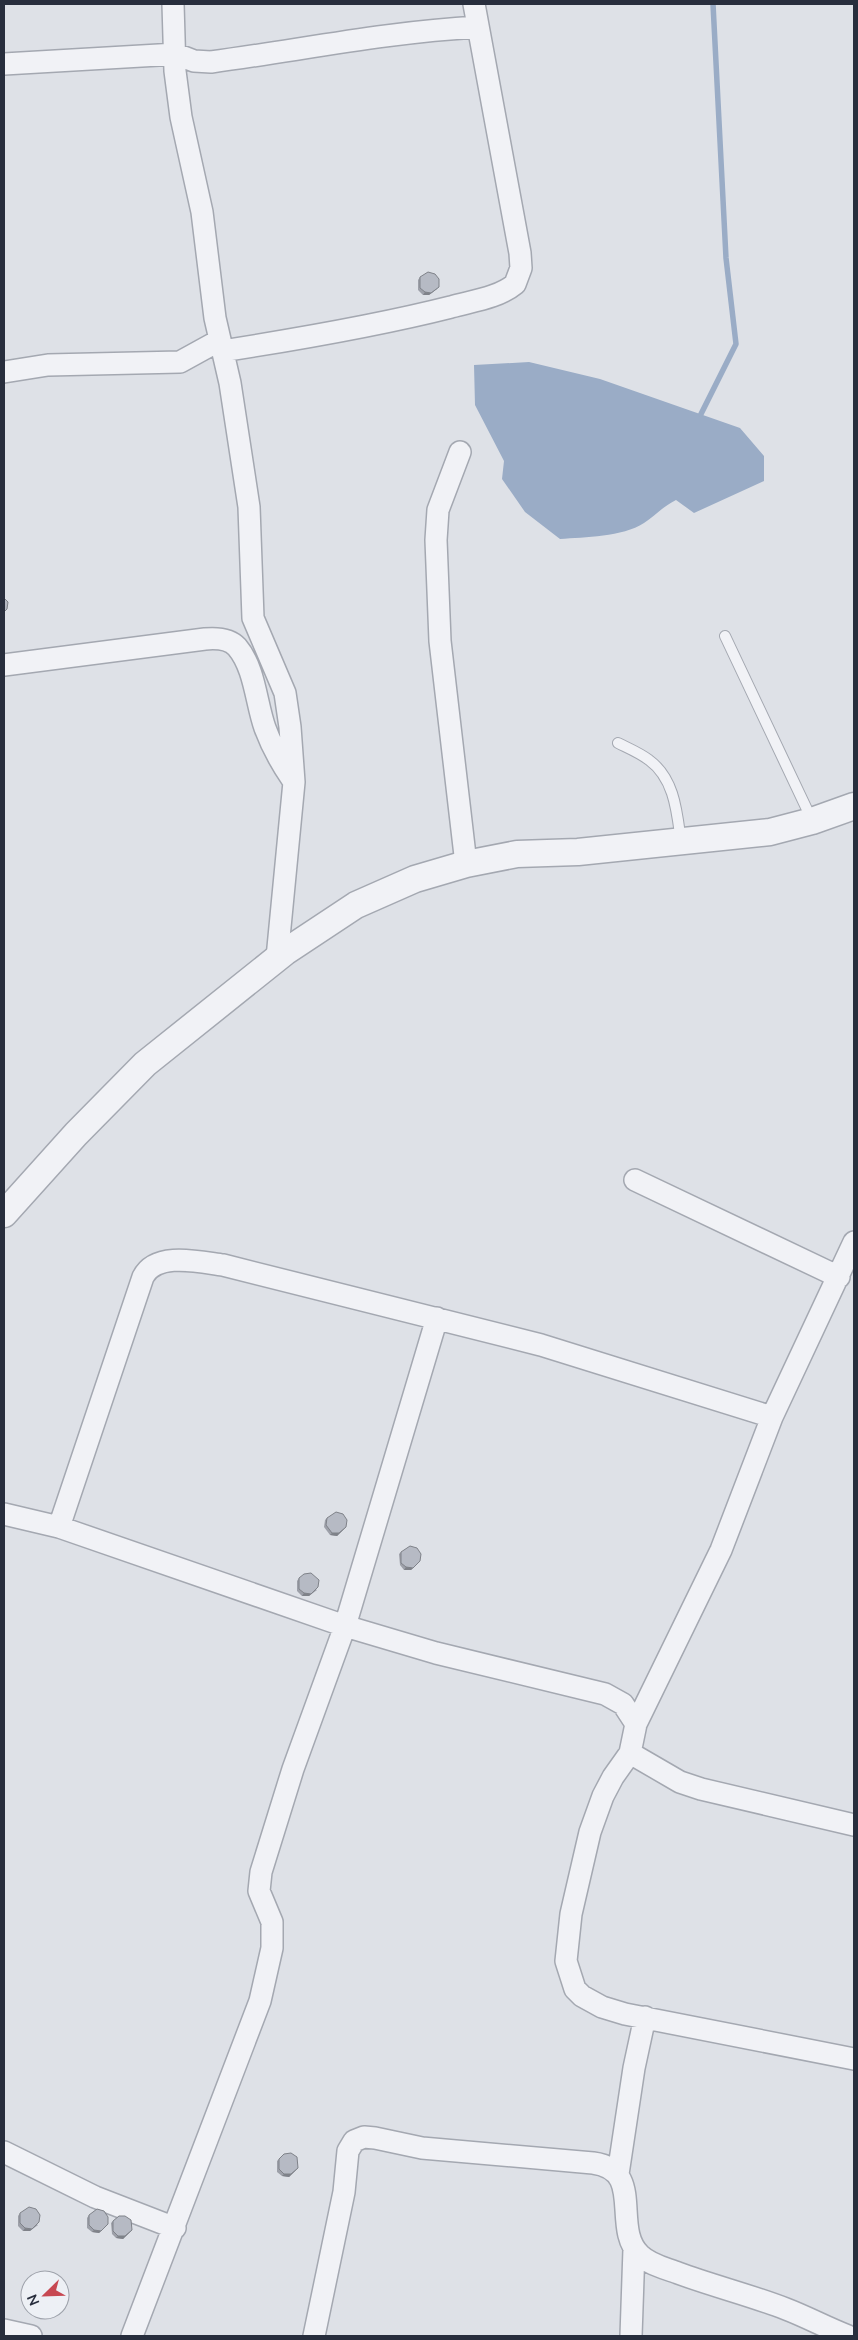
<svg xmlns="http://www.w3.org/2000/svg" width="858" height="2340" font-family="Mulish,sans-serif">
	<rect width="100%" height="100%" fill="#dee1e7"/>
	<!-- water -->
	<path fill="#9aacc6" d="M 529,362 L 600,379 L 740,428 L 764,456 L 764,481 L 694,513 L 676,500 C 662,507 656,515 644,523 C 622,537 585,537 560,539 L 525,512 L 502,479 L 504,461 L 475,405 L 474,365 Z"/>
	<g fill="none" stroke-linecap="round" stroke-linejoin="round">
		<!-- stream -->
		<path stroke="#9aacc6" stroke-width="5.5" d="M 701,414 L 736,344 L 726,258 L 713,4"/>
		<defs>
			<path id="service" d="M 725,636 L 812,820
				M 618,743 C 628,748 640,753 649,760 C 675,779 677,813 681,842"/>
			<path id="minor" d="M 173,4 L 175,71 L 181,117 L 202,212 L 215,318 L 230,383 L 249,507 L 253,618 L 285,693 L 290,727 L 294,782 L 277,958
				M 4,64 L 176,54 L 194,61 L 211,62 C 300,50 388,32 477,27
				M 222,351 C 299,339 376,326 451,307 C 472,301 498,298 515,284 L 521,268 L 520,253 L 474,4
				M 4,372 L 48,365 L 180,362 L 220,340
				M 460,452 L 438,510 L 436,540 L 440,641 L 466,864
				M 4,665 L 205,639 C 216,638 229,638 237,647 C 255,668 256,703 265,728 C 272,747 281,763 292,779
				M 635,1180 L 839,1277
				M 854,1242 L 772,1417 L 721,1550 L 636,1724 L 630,1753 L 613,1777 L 603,1796 L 590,1832 L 571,1914 L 566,1961 L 575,1989 L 582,1996 L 602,2007 L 625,2014 L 854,2059
				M 4,1514 L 59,1527 L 345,1626 L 436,1653 L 605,1694 L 623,1704 L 636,1724
				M 59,1527 L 143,1277 C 156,1251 200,1262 223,1265 L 541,1345 L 772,1417
				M 630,1753 L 680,1782 L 701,1789 L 854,1825
				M 4,2152 L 95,2197 L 175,2228
				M 618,2174 L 634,2068 L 645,2017
				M 4,2330 L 31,2336
				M 132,2336 L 260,2001 L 272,1948 L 272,1922 L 259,1891 L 261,1872 L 293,1769 L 345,1626 L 437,1318
				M 314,2336 L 344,2192 L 348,2151 L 354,2141 L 364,2137 L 375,2138 L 422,2148 L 593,2163 C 646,2170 611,2228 640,2255 C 650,2265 665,2268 678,2273 C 713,2286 750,2295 786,2309 C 807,2317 827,2328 848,2336
				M 631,2336 L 634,2249"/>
			<path id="tertiary" d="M 4,1214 L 76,1134 L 145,1064 L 285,952 L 356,905 L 415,879 L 466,864 L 517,854 L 578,852 L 770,832 L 812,821 L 854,806"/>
		</defs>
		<!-- service casing -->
		<use href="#service" stroke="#a4a8b1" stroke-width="12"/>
		<!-- minor casing -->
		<use href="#minor" stroke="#a4a8b1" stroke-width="24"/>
		<!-- tertiary casing -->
		<use href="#tertiary" stroke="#a4a8b1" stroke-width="29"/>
		<!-- service -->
		<use href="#service" stroke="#f1f2f6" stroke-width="10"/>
		<!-- minor -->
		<use href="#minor" stroke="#f1f2f6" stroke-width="21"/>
		<!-- tertiary -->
		<use href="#tertiary" stroke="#f1f2f6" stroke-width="26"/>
	</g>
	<!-- wall -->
	<path fill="#9da0a9" d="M 420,277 L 437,289 L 429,295 L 423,295 L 418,290 L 418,280 Z
		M 327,1518 L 346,1527 L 337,1536 L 330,1535 L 324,1527 L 325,1520 Z
		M 401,1552 L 420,1561 L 411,1570 L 404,1570 L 400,1565 L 399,1554 Z
		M 299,1578 L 317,1590 L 309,1596 L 302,1596 L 297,1591 L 297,1581 Z
		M 279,2159 L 298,2168 L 289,2177 L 282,2176 L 277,2172 L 277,2161 Z
		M 20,2213 L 38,2225 L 30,2231 L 23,2231 L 18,2226 L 18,2216 Z
		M 89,2215 L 108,2224 L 99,2233 L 92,2232 L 87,2228 L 87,2218 Z
		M 113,2221 L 132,2230 L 123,2239 L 116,2238 L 112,2234 L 111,2223 Z"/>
	<!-- shaded-wall -->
	<path fill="#7f8289" d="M 439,287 L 429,295 L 423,295 L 425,292 Z
		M 346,1527 L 337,1536 L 330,1535 L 332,1533 Z
		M 420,1561 L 411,1570 L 404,1570 L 406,1567 Z
		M 318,1587 L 309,1596 L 302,1596 L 304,1593 Z
		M 298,2168 L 289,2177 L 282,2176 L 284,2174 Z
		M 39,2222 L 30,2231 L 23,2231 L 25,2228 Z
		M 108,2224 L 99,2233 L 92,2232 L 94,2230 Z
		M 132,2230 L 123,2239 L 116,2238 L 118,2236 Z"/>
	<!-- building -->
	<path fill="#b6bac4" stroke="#7f8289" d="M 428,272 L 435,274 L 439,279 L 439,287 L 431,293 L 425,292 L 420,288 L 420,277 Z
		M 4,598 L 8,602 L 7,609 L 4,612 Z
		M 336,1512 L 343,1514 L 347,1520 L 346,1527 L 339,1533 L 332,1533 L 326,1525 L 327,1518 Z
		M 410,1546 L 417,1548 L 421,1554 L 420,1561 L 413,1568 L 406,1567 L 401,1563 L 401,1552 Z
		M 311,1573 L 319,1580 L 318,1587 L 311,1594 L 304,1593 L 299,1589 L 299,1578 L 304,1574 Z
		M 291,2153 L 297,2157 L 298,2168 L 291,2174 L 284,2174 L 279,2169 L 279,2159 L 284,2154 Z
		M 29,2207 L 36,2209 L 40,2215 L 39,2222 L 32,2229 L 25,2228 L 20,2223 L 20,2213 Z
		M 97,2209 L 104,2211 L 108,2217 L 108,2224 L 101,2231 L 94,2230 L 89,2225 L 89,2215 Z
		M 119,2216 L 125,2216 L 131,2220 L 132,2230 L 125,2236 L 118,2236 L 113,2231 L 113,2221 Z"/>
	<!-- border -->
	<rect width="858" height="2340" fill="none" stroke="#282e3d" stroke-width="10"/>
	<!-- north arrow -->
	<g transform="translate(45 2295) rotate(247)"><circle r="24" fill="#edf0f5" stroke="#9ea2ab"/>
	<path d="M0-4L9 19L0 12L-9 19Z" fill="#c74852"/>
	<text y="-8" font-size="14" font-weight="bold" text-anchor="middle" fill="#282e3d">N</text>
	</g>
</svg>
